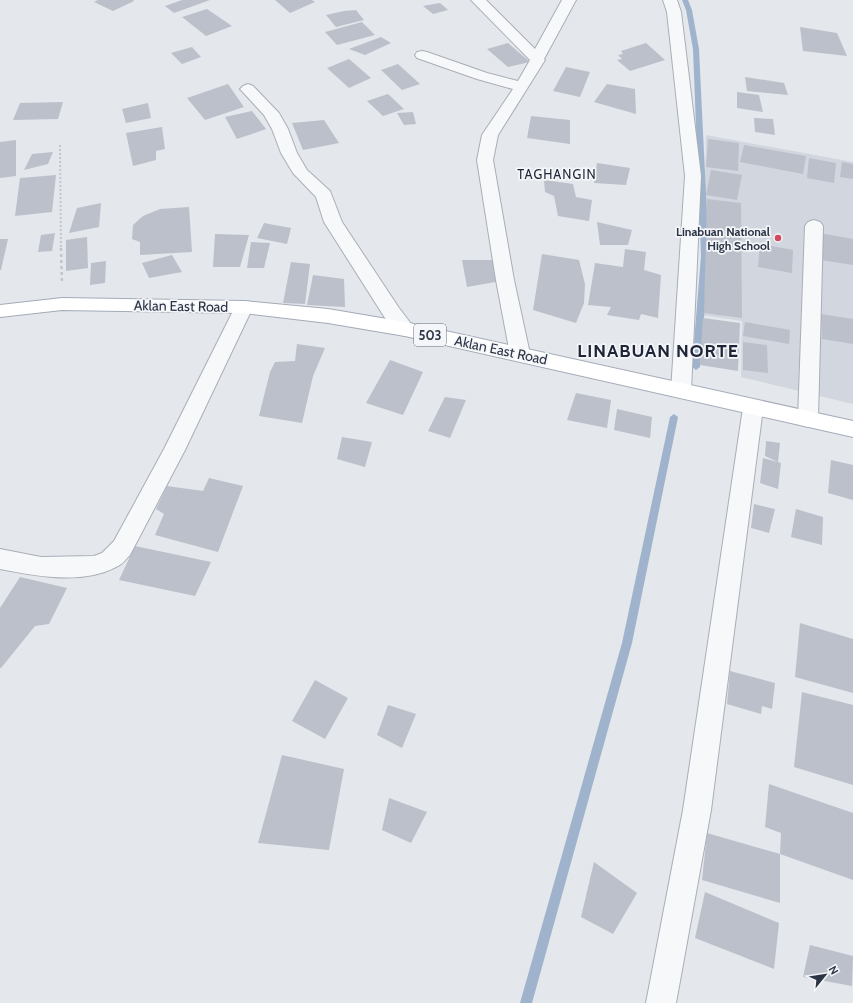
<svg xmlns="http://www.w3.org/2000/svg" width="853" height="1003" font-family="Cabin,sans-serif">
	<rect width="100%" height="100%" fill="#e4e7ec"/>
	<!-- built -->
	<path fill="#d2d6de" d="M 706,135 L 853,162 L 853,404 L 741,377 L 742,321 L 702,315 Z"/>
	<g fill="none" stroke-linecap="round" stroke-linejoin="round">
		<!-- stream -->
		<path fill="#9fb4cc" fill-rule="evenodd" d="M 682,0 L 688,0 L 692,10 L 699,49 L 709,256 L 700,367 L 696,370 L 692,367 L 701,256 L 693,49 L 686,10 Z
			M 674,414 L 678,417 L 632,643 L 532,1003 L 520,1003 L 622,643 L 670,417 Z"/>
	</g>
	<!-- building -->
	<path fill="#bbc0ca" d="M 98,0 L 133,0 L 134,1 L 113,11 L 94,2 Z
		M 182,0 L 210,0 L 174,13 L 165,6 Z
		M 275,0 L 312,0 L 315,2 L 290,13 Z
		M 440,3 L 448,10 L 433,14 L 423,6 Z
		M 207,9 L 232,26 L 206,36 L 182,17 Z
		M 356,10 L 364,20 L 336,27 L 326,15 L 344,11 Z
		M 362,22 L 375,35 L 337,45 L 325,32 Z
		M 800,27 L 837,33 L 847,56 L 803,51 Z
		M 381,37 L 391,43 L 365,55 L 349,49 Z
		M 508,43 L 530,62 L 508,67 L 487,49 Z
		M 646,43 L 665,60 L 630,71 L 617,60 L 622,59 L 618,55 L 623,54 L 621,51 Z
		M 192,47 L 201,57 L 182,64 L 171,53 Z
		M 349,59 L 371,78 L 349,88 L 327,68 Z
		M 398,64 L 420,84 L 402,90 L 381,70 Z
		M 566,67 L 590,72 L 580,97 L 553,91 Z
		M 745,77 L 784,83 L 788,95 L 747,91 Z
		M 228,84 L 244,107 L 205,120 L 187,98 Z
		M 607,84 L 635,89 L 636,114 L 594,102 Z
		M 737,92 L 759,95 L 763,112 L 737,108 Z
		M 388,94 L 404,109 L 383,116 L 367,101 Z
		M 63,102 L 58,119 L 13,120 L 20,103 Z
		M 148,103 L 151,118 L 126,123 L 122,109 Z
		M 252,111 L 266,129 L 237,139 L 225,117 Z
		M 413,112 L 416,124 L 404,125 L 397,113 Z
		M 531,116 L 570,120 L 570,144 L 527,138 Z
		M 754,118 L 773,119 L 775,135 L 755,132 Z
		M 324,120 L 339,143 L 303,150 L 292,123 Z
		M 162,127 L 165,149 L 156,151 L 156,160 L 133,166 L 126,133 Z
		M 708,139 L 739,143 L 738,171 L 706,167 Z
		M 16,140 L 16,176 L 0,178 L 0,142 Z
		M 744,145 L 806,156 L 803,174 L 740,162 Z
		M 53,152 L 48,164 L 24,170 L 32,154 Z
		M 809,158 L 836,163 L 834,183 L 807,178 Z
		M 842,162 L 853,164 L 853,179 L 840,177 Z
		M 597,163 L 630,168 L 626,185 L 594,183 Z
		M 711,170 L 742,175 L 737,200 L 706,195 Z
		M 56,175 L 52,212 L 15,216 L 20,178 Z
		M 544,180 L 573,184 L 576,197 L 592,200 L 589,221 L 558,216 L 554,196 L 545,192 Z
		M 707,199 L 741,203 L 742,318 L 704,313 Z
		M 101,203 L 99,227 L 69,233 L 77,208 Z
		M 189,207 L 192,252 L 140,255 L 140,242 L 132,239 L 133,225 L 143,216 L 160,209 Z
		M 597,222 L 632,230 L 628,245 L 600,245 Z
		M 264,223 L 291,228 L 287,244 L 257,238 Z
		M 55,233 L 52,251 L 38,252 L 41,235 Z
		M 820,233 L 853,239 L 853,265 L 820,260 Z
		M 215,234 L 249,235 L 240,267 L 213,267 Z
		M 87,237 L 88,268 L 66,271 L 66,240 Z
		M 0,239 L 8,239 L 1,270 L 0,270 Z
		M 251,242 L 270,243 L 264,268 L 247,268 Z
		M 760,244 L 793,250 L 792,273 L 758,267 Z
		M 625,249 L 646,252 L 644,270 L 661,275 L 658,318 L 641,314 L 639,320 L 607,315 L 611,307 L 588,305 L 595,263 L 623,267 Z
		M 542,254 L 579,260 L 585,284 L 584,303 L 576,323 L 533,310 Z
		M 172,255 L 182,272 L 149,278 L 142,263 Z
		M 462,260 L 498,260 L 501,281 L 467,287 Z
		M 106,261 L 105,283 L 90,285 L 91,263 Z
		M 291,262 L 310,264 L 305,304 L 283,303 Z
		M 313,275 L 344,279 L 345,307 L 307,305 Z
		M 821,314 L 853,319 L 853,344 L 822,339 Z
		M 703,318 L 740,323 L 738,371 L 700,365 Z
		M 745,322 L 790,330 L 789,344 L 743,336 Z
		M 743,342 L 767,345 L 768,373 L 743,370 Z
		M 297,344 L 325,348 L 313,376 L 302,423 L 259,416 L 270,372 L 275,362 L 295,361 Z
		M 390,360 L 423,372 L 403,415 L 366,403 Z
		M 576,393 L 611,400 L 607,428 L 567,420 Z
		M 445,397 L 466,400 L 450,438 L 428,431 Z
		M 617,409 L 652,417 L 650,438 L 614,430 Z
		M 342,437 L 372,442 L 365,467 L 337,459 Z
		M 766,441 L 780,443 L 778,462 L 781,463 L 778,489 L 760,483 L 763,458 L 778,462 L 765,456 Z
		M 831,460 L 853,465 L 853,500 L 828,493 Z
		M 209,478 L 243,486 L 218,552 L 155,535 L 164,514 L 156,509 L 167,486 L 203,491 Z
		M 754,504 L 775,509 L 769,533 L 751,528 Z
		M 796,509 L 823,517 L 822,545 L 791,537 Z
		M 135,546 L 211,562 L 195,596 L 119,580 Z
		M 20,577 L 67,588 L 49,624 L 35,626 L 1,668 L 0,668 L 0,608 Z
		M 800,623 L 853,639 L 853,693 L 795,677 Z
		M 730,671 L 775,683 L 772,709 L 762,706 L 761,714 L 727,704 Z
		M 315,680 L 348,698 L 325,739 L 292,721 Z
		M 802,692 L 853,705 L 853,785 L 794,767 Z
		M 388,705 L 416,714 L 402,748 L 377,735 Z
		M 282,755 L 344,769 L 329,850 L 258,843 Z
		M 769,784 L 853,813 L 853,880 L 780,854 L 781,833 L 765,827 Z
		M 389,798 L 427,812 L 411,843 L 382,830 Z
		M 707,833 L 780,854 L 780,903 L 702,880 Z
		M 594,862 L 637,893 L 613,934 L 581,917 Z
		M 705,892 L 779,923 L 774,969 L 695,938 Z
		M 810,945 L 853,956 L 852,986 L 803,977 Z"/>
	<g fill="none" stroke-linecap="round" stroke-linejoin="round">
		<defs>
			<path id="minor" d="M 471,0 L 486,0 L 535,49 L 562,0 L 576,0 L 544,59 L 545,60 L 498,135 L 493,160 L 514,280 L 530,354 L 527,359 L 520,361 L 513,359 L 510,354 L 496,280 L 477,160 L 482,135 L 513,89 L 477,79 L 417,58 L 415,55 L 417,52 L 422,51 L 427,52 L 487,73 L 518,81 L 530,60 Z
				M 663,0 L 677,0 L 681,12 L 701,176 L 691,391 L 688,396 L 681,398 L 674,396 L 671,391 L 685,176 L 667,12 Z
				M 248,84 L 253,86 L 279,113 L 288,129 L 297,153 L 307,170 L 330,191 L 342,222 L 399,308 L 415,329 L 412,334 L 405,336 L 398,334 L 385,318 L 324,222 L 316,197 L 293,173 L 281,153 L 272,129 L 264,115 L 240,89 L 243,86 Z
				M 814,220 L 820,222 L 823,226 L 818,419 L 815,425 L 808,427 L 801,425 L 798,419 L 805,226 L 808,222 Z
				M 244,301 L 251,302 L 253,307 L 185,450 L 130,555 C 126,559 122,565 116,567 C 82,585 36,576 0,569 L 0,549 L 41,557 L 94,556 L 102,553 L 114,541 L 164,449 L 235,307 L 237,302 Z
				M 753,400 L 760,403 L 763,408 L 711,810 L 676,1003 L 646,1003 L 683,810 L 743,408 L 746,403 Z"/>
			<path id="major" d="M 62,298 L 244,301 L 328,309 L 405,322 L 853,421 L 853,437 L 405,336 L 328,323 L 244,313 L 62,310 L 0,317 L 0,305 Z"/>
		</defs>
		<!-- minor casing -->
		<use href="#minor" stroke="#a9aeb7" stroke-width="2"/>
		<!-- major casing -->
		<use href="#major" stroke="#a3abb8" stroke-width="2"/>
		<!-- path-far1 -->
		<path stroke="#c2c5cb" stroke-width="2" stroke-dasharray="2 2" stroke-linecap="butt" d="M 60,145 L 61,249"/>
		<!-- path -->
		<path stroke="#c2c5cb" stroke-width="2.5" stroke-dasharray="3 3" stroke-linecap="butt" d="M 61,248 L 62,284"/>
		<!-- minor -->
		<use href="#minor" fill="#f7f8fa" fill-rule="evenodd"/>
		<!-- major -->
		<use href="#major" fill="#fff" fill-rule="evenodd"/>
	</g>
	<!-- markers -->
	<circle fill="#d1495b" stroke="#f4f6f9" stroke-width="1.5" cx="778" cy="238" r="4"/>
	<g text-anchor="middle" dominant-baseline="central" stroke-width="3.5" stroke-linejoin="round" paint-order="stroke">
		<!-- far-poi labels -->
		<g font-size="12" font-weight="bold" fill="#2b3445" stroke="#f4f6f9" text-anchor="end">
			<text x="770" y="231">Linabuan National<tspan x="770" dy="14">High School</tspan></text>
		</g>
		<!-- far-neighbourhood labels -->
		<g font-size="13" letter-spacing="1" fill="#1d2536" stroke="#f4f6f9">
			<text x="557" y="174">TAGHANGIN</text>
		</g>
		<!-- shield labels -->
		<rect fill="#f4f6f9" stroke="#676e7b" stroke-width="1" x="414" y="324" width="32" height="22" rx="3"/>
		<g font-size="13" font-weight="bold" fill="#2b3445">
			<text x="430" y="335">503</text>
		</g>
		<!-- street labels -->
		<g font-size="14" fill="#2b3445" stroke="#f4f6f9">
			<text transform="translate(181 306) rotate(1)">Aklan East Road</text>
			<text transform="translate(501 350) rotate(12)">Aklan East Road</text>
		</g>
		<!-- district labels -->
		<g font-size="18" font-weight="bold" letter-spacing="1" fill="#1d2536" stroke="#f4f6f9">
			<text x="658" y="351">LINABUAN NORTE</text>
		</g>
	</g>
	<!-- north arrow -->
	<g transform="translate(825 975) rotate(60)" stroke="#f4f6f9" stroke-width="3" paint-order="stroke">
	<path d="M0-3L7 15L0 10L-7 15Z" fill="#2b3445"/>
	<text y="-6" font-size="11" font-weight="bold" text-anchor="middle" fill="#2b3445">N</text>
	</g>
</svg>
